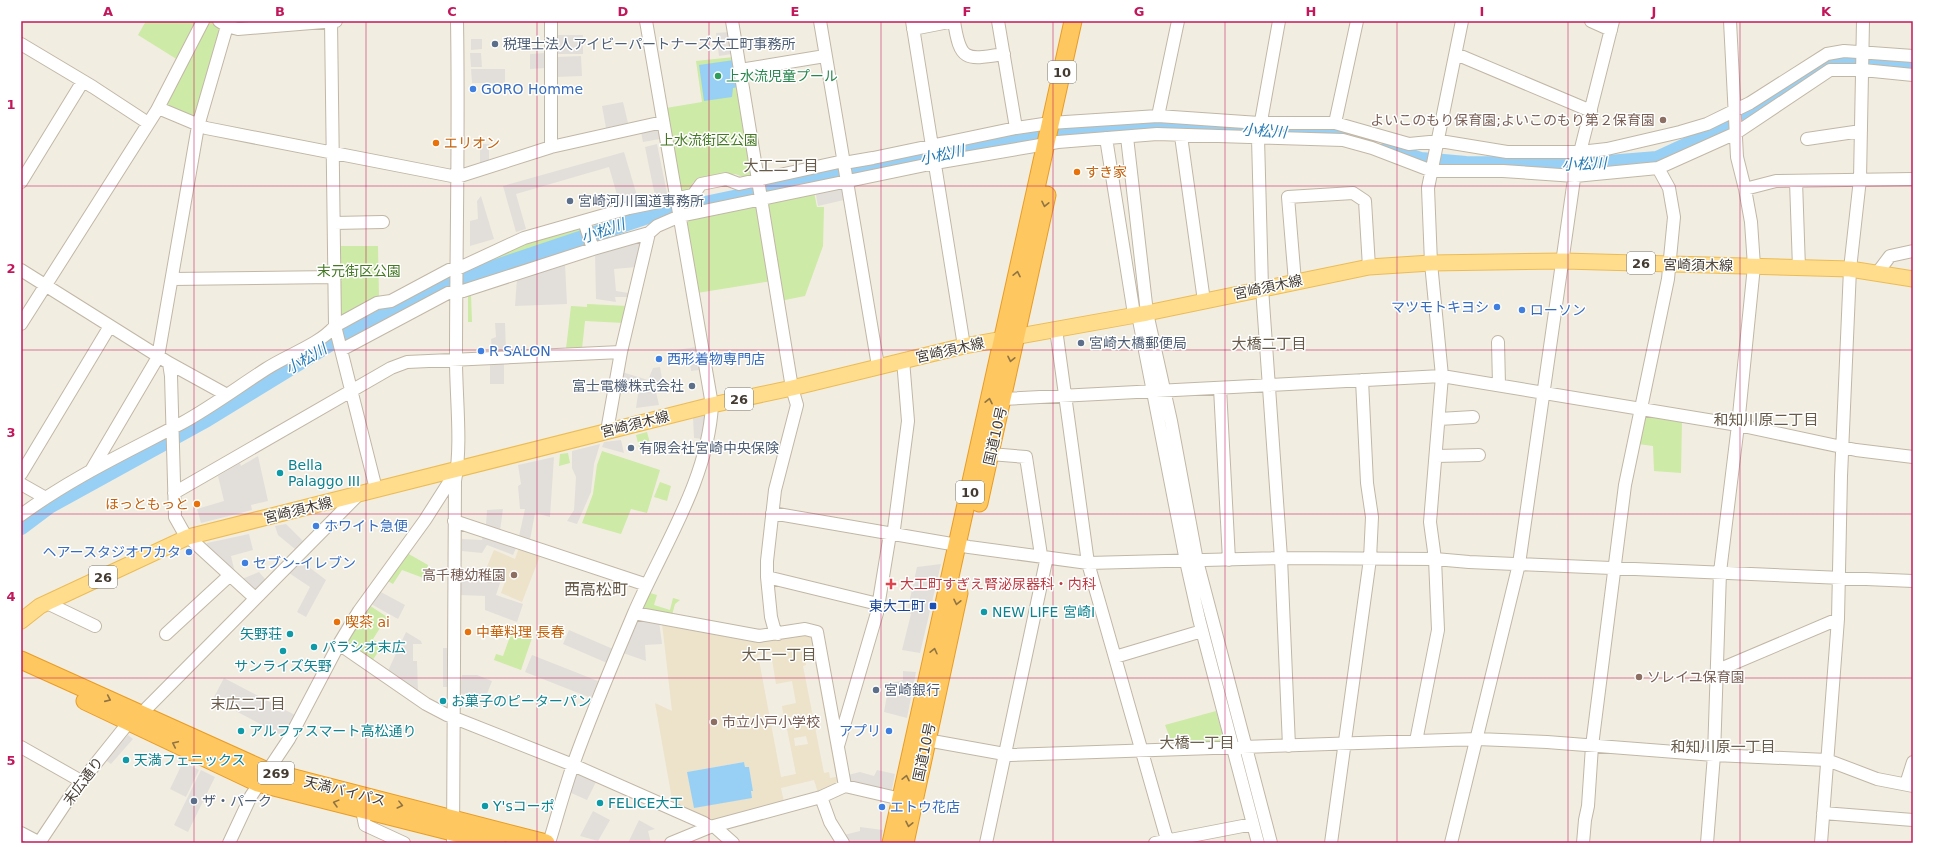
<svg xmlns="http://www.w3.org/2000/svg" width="1934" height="864" font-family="'DejaVu Sans','Noto Sans JP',sans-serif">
	<rect width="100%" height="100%" fill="#f2ede1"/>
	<!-- education -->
	<path fill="#ede2ca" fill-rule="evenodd" d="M 519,548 L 540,556 L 522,602 L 501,593 L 506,579 L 485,571 L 494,550 L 515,559 Z
		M 662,623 L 757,639 L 804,633 L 813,636 L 840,780 L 820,794 L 712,820 L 673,805 L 655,703 L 672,711 ZM 771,653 L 776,684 L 792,681 L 796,703 L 782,706 L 784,718 L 796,716 L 798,726 L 787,729 L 796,774 L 781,777 L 758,655 ZM 814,657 L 836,777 L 830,778 L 829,772 L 824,773 L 803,666 L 806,665 L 805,659 ZM 806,736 L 808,744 L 795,746 L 794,738 ZM 744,762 L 745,767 L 749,767 L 753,791 L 687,772 ZM 814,780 L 818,793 L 784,802 L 781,788 Z"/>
	<!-- green -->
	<path fill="#cdeaa6" d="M 146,21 L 198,21 L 178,60 L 138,35 Z
		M 211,21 L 223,28 L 198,115 L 193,118 L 164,106 L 208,22 Z
		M 734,57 L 753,176 L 749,179 L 735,174 L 693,182 L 690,194 L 680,193 L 666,108 L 702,102 L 696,61 Z
		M 814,192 L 817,207 L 824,207 L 823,246 L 805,296 L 780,301 L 766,201 Z
		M 756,204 L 759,207 L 772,281 L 697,293 L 686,224 L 690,218 Z
		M 582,224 L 589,248 L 468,286 L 469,266 L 524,239 Z
		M 340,246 L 378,246 L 379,297 L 344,317 L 340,314 Z
		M 479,291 L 479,293 L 471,295 L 472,322 L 468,322 L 468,294 Z
		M 587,304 L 628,306 L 624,323 L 585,321 L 582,349 L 566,349 L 571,306 L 587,307 Z
		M 1648,414 L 1682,419 L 1681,473 L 1654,471 L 1653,446 L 1638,444 L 1644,417 Z
		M 647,432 L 651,447 L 640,451 L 636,435 Z
		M 602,451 L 660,470 L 647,513 L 631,509 L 621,534 L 582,523 L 593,494 L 597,465 Z
		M 568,453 L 570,463 L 559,466 L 560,454 Z
		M 660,482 L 671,486 L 667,501 L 654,497 Z
		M 407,553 L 428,565 L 426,579 L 402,570 L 393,584 L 386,580 Z
		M 653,584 L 650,593 L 657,595 L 654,605 L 670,610 L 673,598 L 680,600 L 675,604 L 672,615 L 639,610 Z
		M 369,605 L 387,617 L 373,639 L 382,646 L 372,661 L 344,642 Z
		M 513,628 L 533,635 L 521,670 L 494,660 L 496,654 L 503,656 Z
		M 1216,711 L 1224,740 L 1222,744 L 1173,746 L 1165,725 Z"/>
	<!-- parking -->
	<path fill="#e2dfdb" d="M 729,32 L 732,54 L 719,56 L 716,33 Z
		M 557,35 L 583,35 L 583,54 L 557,54 Z
		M 471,39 L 482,39 L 482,49 L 471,50 Z
		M 470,53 L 481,53 L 482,67 L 471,67 Z
		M 545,53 L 546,68 L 530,69 L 530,54 Z
		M 581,56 L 582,76 L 557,77 L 556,57 Z
		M 471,69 L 505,69 L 505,83 L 472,83 Z
		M 623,102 L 628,123 L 606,128 L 602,106 Z
		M 659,129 L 660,139 L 643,142 L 641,132 Z
		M 480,144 L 489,144 L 489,163 L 480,166 Z
		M 657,144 L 667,193 L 655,196 L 645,147 Z
		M 624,152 L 638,199 L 620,205 L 609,167 L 516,194 L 526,229 L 516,232 L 503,186 Z
		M 842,188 L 844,200 L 818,206 L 815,190 Z
		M 481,196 L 494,239 L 470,246 L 470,221 L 478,219 L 477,201 Z
		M 641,239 L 644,242 L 637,267 L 614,269 L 616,291 L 629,293 L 627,297 L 615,297 L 616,302 L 596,299 L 595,253 Z
		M 565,264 L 567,304 L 515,306 L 517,278 Z
		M 495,323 L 505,323 L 506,351 L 492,351 L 491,339 L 496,337 Z
		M 696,347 L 699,370 L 691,371 L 689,356 L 678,357 L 677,350 Z
		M 490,363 L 504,363 L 504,384 L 490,384 Z
		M 660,367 L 664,390 L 656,392 L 659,405 L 636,408 L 639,387 L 620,383 L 622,372 L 648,380 L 653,368 Z
		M 706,414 L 703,439 L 694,438 L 693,418 Z
		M 621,440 L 624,453 L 602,447 L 604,442 Z
		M 600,444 L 594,464 L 591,492 L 577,524 L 567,521 L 574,510 L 576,477 L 572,468 L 572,451 Z
		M 258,456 L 268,501 L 251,505 L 252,510 L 201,523 L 197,509 L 224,501 L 218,476 L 240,463 L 241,466 Z
		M 554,457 L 550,517 L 535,513 L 530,540 L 519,536 L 525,509 L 520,509 L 518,486 L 521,484 L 518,465 Z
		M 503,509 L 500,531 L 486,525 L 487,510 Z
		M 286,524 L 304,542 L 296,550 L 278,535 L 275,526 Z
		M 249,534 L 253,550 L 231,556 L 235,573 L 206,548 L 207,543 Z
		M 483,535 L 516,548 L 513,555 L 487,545 L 482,553 L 462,551 L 462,539 L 482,540 Z
		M 301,561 L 326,580 L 306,617 L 297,612 L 310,587 L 289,573 Z
		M 941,564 L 920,653 L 902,650 L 911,614 L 907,612 L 917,567 Z
		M 259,572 L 266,580 L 257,589 L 253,589 L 242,579 Z
		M 461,572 L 479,572 L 501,580 L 496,595 L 523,604 L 517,622 L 485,610 L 485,596 L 460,595 Z
		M 379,591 L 405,605 L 398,619 L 371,604 Z
		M 637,616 L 659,621 L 662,644 L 645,645 L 646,661 L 623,653 Z
		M 569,630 L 613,649 L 607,663 L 563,644 Z
		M 406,632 L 421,641 L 422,644 L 413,644 L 413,661 L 417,661 L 418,692 L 387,673 Z
		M 443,648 L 448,648 L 448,687 L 443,687 Z
		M 532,655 L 598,681 L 591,698 L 525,672 Z
		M 903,671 L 916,672 L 907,718 L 884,712 L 889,684 L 903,680 Z
		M 462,675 L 477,675 L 492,681 L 485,699 L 459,693 Z
		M 224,678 L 295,715 L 283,736 L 213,699 Z
		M 128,735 L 133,739 L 111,764 L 105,760 Z
		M 183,762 L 199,770 L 186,797 L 170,789 Z
		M 201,770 L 215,777 L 188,832 L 174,825 Z
		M 576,770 L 597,780 L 587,800 L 569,792 Z
		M 877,770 L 895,774 L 891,794 L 851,785 L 848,775 L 860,772 L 874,776 Z
		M 593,811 L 610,820 L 598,841 L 580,836 Z
		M 639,820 L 655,829 L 648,831 L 651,843 L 628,843 Z
		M 860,827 L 883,830 L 880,843 L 849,843 L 844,835 L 860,831 Z"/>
	<!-- water -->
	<path fill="#98d0f5" d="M 734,60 L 738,87 L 733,88 L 732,97 L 704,101 L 699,65 Z
		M 744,762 L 745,767 L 749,767 L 753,791 L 751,791 L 752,798 L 694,808 L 687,772 Z"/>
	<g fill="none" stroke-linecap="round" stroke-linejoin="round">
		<!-- river -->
		<path stroke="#98d0f5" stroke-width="16" d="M 1387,149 L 1421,160 L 1466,164 L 1584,165 L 1657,159 L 1707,136 L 1755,109 L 1810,73 L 1826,64 L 1837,60 L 1852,59 L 1913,66
			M 21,527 L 49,506 L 207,419 L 331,343 L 432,292 L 482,272 L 648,216 L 1028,136 L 1165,126 L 1214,129 L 1308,132 L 1340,135"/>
		<defs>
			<path id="minor" d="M 219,21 L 227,26 L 238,29 L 336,21
				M 331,21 L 335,326 L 376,489
				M 732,21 L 792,388 L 797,405 L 775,490 L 767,561 L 767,577 L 771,617 L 774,628 L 778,634
				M 820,21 L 878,366
				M 912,21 L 964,346
				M 998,21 L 1016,128
				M 1279,21 L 1258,138 L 1262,288 L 1281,558 L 1289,746
				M 1591,21 L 1611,30
				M 913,29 L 954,21 C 960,62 966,60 1004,54
				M 21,44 L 93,87 L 148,123
				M 1456,54 L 1591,111
				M 740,70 L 825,56
				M 157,110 L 163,110 L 206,128 L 457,177 L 551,147 L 663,122
				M 1158,116 L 1178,21
				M 1335,123 L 1357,21
				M 1181,136 L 1204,301
				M 1127,137 L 1147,313 L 1171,421 L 1197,561 L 1271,843
				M 1106,138 L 1134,314 L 1139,320 L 1186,561 L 1199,619 L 1258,843
				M 1807,139 L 1861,131
				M 551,147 L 551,21
				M 1658,168 L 1736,133 L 1830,70 L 1863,70 L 1913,75
				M 1796,181 L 1799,268
				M 21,182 L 83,81
				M 1745,189 L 1776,181 L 1913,179
				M 584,221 L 593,249
				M 334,223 L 383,222
				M 21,270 L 169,363 L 227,395
				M 1878,272 L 1890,256 L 1913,251
				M 172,279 L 335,277
				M 1295,282 L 1288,197 L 1353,193 L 1365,201 L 1369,267
				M 21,324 L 157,110 L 203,21
				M 1056,329 L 1088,563 L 1168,843
				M 1498,342 L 1499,385
				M 341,350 L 448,293 L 463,291 L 593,249 L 649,233 L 657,226 L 680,216 L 935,163 L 1058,142 L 1157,134 L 1343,140 L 1372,148 L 1432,171 L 1503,171 L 1575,176 L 1658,168 L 1669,188 L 1674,217 L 1668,279 L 1625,485 L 1592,746 L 1588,806 L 1585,820 L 1583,843
				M 169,363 L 171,376 L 175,517 L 184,533 L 255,598
				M 1220,388 L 1229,560
				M 1003,399 L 1442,376 L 1738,425 L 1856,450 L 1913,457
				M 1439,419 L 1473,417
				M 607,431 L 621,352 L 649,233
				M 1436,456 L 1479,455
				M 92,469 L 158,357 L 198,126 L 227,26
				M 21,474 L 110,326
				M 21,484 L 44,497
				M 174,493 L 391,368 L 407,362 L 621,352
				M 772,513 L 969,547 L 1088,563 L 1281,558 L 1435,559 L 1469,562 L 1913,581
				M 21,515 C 71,478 127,452 182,423 C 211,407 238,387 266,369 C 287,355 319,345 335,326 L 377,303 L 391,301 L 449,270 L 457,269 L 524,238 L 629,208 L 693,195 L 701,184 L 726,179 L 739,184 L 839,162 L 844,163 L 873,158 L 1016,128 L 1050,123 L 1158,116 L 1259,123 L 1335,123 L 1409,144 L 1440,141 L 1507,152 L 1580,152 L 1607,149 L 1680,132 L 1707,124 L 1750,103 L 1827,54 L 1844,51 L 1913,56
				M 454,521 L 647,585
				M 767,577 L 878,604
				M 47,603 L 95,626
				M 634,613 L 759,636 L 805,629 L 817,632 L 845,786
				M 166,634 L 230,575
				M 339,644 L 426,704 L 447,715 L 573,765 L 704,823 L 710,827
				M 1115,657 L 1202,631
				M 1718,670 L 1838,619
				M 921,739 L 1010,755 L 1477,739 L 1547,742 L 1714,755 L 1827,760 L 1877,779 L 1913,786
				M 1416,741 L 1438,630 L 1435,559 L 1430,522 L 1442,376 L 1431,263 L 1428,188 L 1462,21
				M 838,746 L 877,613 L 890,534 L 894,529 L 908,421 L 903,360
				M 21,747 L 81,781
				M 1906,784 L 1913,762
				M 821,797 L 830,822 L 843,843
				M 362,810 L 365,825 L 404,843
				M 1823,813 L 1913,820
				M 715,827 L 733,843
				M 21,833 L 40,843
				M 39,843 L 73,792 L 129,722 L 141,714 L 358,495
				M 229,843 L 251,796 L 289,739 L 339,644 L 359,611 L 425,520 L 455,473
				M 453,843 L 455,481 C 462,445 456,398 456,360 C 456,247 459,134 457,21
				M 549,843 C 557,817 564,791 573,765 C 591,714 613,663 634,613 C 663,546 708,480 712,405 L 646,21
				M 671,843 L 710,827 L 821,797 L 845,786 L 901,799
				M 986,843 L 1046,561 L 1041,555 L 1026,457 L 990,454
				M 1155,843 L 1253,824
				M 1331,843 L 1370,559 L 1372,517 L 1367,483 L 1362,380
				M 1451,843 L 1519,564 L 1575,172 L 1613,21
				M 1707,843 L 1714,755 L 1720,572 L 1738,425 L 1754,266 L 1751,222 L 1745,189 L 1737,157 L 1730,21
				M 1821,843 L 1838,619 L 1841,476 L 1850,269 L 1860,179 L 1863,21"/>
			<path id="major" d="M 21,621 L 40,606 L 188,537 L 712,405 L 792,388 L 964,346 L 1147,313 L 1369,267 L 1431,263 L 1564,261 L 1850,269 L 1913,279"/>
			<path id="highway" d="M 979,503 L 1047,195
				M 21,660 L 267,771 L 546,843
				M 85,701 L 258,783 L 496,843
				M 891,843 L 1073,21
				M 905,843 L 959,593"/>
		</defs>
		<!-- minor casing -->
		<use href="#minor" stroke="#c1b7a6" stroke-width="14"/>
		<!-- major casing -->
		<use href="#major" stroke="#ebbc56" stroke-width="17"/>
		<!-- highway casing -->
		<use href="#highway" stroke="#e89d26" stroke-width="19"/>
		<!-- minor -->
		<use href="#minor" stroke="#fff" stroke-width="12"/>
		<!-- major -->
		<use href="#major" stroke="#ffdd8d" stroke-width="15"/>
		<!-- highway -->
		<use href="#highway" stroke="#ffc75f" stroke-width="17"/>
	</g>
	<!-- one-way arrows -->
	<defs><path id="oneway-chevron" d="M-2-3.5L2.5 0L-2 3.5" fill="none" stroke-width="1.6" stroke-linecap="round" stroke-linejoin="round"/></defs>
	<g stroke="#8f7444">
		<use href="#oneway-chevron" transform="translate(1045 204) rotate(102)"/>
		<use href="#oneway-chevron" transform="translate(1017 274) rotate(-78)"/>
		<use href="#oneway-chevron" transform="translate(1011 359) rotate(102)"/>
		<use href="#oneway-chevron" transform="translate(989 401) rotate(-78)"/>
		<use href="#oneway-chevron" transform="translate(957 602) rotate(102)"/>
		<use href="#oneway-chevron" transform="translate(934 651) rotate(-77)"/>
		<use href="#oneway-chevron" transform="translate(108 699) rotate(24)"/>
		<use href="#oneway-chevron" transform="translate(175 744) rotate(-155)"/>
		<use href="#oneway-chevron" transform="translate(906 778) rotate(-78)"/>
		<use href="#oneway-chevron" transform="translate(336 803) rotate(-165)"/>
		<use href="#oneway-chevron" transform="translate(400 805) rotate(14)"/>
		<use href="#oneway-chevron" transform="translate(909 824) rotate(102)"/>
	</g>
	<!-- grid -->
	<path fill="none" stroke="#c2185b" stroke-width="1" stroke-opacity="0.55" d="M 194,21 L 194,843M 366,21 L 366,843M 537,21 L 537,843M 709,21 L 709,843M 881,21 L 881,843M 1053,21 L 1053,843M 1225,21 L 1225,843M 1397,21 L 1397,843M 1568,21 L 1568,843M 1740,21 L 1740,843M 21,186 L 1913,186M 21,350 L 1913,350M 21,514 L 1913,514M 21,678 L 1913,678"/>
	<!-- markers -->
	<g fill="#5c6f8a" stroke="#fff" stroke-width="1.5">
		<circle cx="495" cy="44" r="4"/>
		<circle cx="570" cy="201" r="4"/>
		<circle cx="1081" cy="343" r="4"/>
		<circle cx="692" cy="386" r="4"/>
		<circle cx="631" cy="448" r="4"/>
		<circle cx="876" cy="690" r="4"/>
		<circle cx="194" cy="801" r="4"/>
	</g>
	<circle fill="#2e9e5b" stroke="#fff" stroke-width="1.5" cx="718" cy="76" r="4"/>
	<g fill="#3f7fe0" stroke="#fff" stroke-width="1.5">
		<circle cx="473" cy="89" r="4"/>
		<circle cx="1497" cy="307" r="4"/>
		<circle cx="1522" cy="310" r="4"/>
		<circle cx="481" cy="351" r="4"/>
		<circle cx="659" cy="359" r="4"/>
		<circle cx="316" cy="526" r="4"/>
		<circle cx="189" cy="552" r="4"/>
		<circle cx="245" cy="563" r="4"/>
		<circle cx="889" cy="731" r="4"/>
		<circle cx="882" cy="807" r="4"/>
	</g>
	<g fill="#8d6e63" stroke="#fff" stroke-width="1.5">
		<circle cx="1663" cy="120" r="4"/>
		<circle cx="514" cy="575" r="4"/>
		<circle cx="1639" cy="677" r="4"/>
		<circle cx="714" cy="722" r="4"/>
	</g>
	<g fill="#e8710a" stroke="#fff" stroke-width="1.5">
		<circle cx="436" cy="143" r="4"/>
		<circle cx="1077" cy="172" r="4"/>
		<circle cx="197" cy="504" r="4"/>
		<circle cx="337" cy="622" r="4"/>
		<circle cx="468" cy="632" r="4"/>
	</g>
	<g fill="#0f9aa8" stroke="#fff" stroke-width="1.5">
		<circle cx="280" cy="473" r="4"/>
		<circle cx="984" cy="612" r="4"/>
		<circle cx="290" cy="634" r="4"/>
		<circle cx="314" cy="647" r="4"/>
		<circle cx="283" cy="651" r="4"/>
		<circle cx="443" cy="701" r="4"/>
		<circle cx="241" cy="731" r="4"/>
		<circle cx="126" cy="760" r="4"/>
		<circle cx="600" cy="803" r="4"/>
		<circle cx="485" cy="806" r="4"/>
	</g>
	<path fill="#e0444e" stroke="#fff" stroke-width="1.5" d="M889 578h4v4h4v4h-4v4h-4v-4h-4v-4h4z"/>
	<rect fill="#1a4fb4" stroke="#fff" stroke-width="1.5" x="929" y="602" width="8" height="8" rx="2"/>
	<g text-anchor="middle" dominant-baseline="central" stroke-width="3" stroke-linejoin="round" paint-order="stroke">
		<!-- shield labels -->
		<g fill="#fff" stroke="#7c7670" stroke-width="1">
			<rect x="1048" y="61" width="28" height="22" rx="3"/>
			<rect x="1627" y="252" width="28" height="22" rx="3"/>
			<rect x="725" y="388" width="28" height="22" rx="3"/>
			<rect x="956" y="481" width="28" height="22" rx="3"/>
			<rect x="89" y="566" width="28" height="22" rx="3"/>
			<rect x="258" y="762" width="36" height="22" rx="3"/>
		</g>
		<g font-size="13" font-weight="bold" fill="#443c32">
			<text x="1062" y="72">10</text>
			<text x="1641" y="263">26</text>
			<text x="739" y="399">26</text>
			<text x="970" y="492">10</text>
			<text x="103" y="577">26</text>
			<text x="276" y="773">269</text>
		</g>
		<!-- service labels -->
		<g font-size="14" fill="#4e5e75" stroke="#fff" text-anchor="start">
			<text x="503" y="44">税理士法人アイビーパートナーズ大工町事務所</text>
			<text x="578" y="201">宮崎河川国道事務所</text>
			<text x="1089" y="343">宮崎大橋郵便局</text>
			<text x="684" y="386" text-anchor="end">富士電機株式会社</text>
			<text x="639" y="448">有限会社宮崎中央保険</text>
			<text x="884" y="690">宮崎銀行</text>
			<text x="202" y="801">ザ・パーク</text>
		</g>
		<!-- leisure labels -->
		<g font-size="14" fill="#27864d" stroke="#fff" text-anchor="start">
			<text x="726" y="76">上水流児童プール</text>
		</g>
		<!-- shop labels -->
		<g font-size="14" fill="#366cbe" stroke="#fff" text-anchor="start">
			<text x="481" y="89">GORO Homme</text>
			<text x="1489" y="307" text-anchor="end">マツモトキヨシ</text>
			<text x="1530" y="310">ローソン</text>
			<text x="489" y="351">R SALON</text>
			<text x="667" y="359">西形着物専門店</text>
			<text x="324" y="526">ホワイト急便</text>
			<text x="181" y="552" text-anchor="end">ヘアースタジオワカタ</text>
			<text x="253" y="563">セブン-イレブン</text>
			<text x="881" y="731" text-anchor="end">アプリ</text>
			<text x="890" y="807">エトウ花店</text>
		</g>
		<!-- education labels -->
		<g font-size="14" fill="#785e54" stroke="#fff" text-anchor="end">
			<text x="1655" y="120">よいこのもり保育園;よいこのもり第２保育園</text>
			<text x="506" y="575">高千穂幼稚園</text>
			<text x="1647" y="677" text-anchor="start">ソレイユ保育園</text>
			<text x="722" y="722" text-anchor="start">市立小戸小学校</text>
		</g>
		<!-- park labels -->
		<g font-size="14" fill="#447822" stroke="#fff">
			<text x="709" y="140">上水流街区公園</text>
			<text x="359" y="271">末元街区公園</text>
		</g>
		<!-- food labels -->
		<g font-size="14" fill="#c56008" stroke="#fff" text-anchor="start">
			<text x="444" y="143">エリオン</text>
			<text x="1085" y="172">すき家</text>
			<text x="189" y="504" text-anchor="end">ほっともっと</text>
			<text x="345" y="622">喫茶 ai</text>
			<text x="476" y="632">中華料理 長春</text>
		</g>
		<!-- street labels -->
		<g font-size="14" fill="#443c32" stroke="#fff">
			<text transform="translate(1698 265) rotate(1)">宮崎須木線</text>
			<text transform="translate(1268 287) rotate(-12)">宮崎須木線</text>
			<text transform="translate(950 350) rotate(-13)">宮崎須木線</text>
			<text transform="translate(635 424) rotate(-14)">宮崎須木線</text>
			<text transform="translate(995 436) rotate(-77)">国道10号</text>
			<text transform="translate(298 510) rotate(-14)">宮崎須木線</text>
			<text transform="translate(924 752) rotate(-78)">国道10号</text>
			<text transform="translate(83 781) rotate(-53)">末広通り</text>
			<text transform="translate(345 791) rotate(14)">天満バイパス</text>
		</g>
		<!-- culture labels -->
		<g font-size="14" fill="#0d838f" stroke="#fff" text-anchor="start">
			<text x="288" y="465">Bella<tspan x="288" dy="16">Palaggo III</tspan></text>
			<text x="992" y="612">NEW LIFE 宮崎Ⅰ</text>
			<text x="282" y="634" text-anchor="end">矢野荘</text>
			<text x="322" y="647">パラシオ末広</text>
			<text x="283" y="666" text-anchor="middle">サンライズ矢野</text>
			<text x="451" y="701">お菓子のピーターパン</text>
			<text x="249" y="731">アルファスマート高松通り</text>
			<text x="134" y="760">天満フェニックス</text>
			<text x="608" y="803">FELICE大工</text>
			<text x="493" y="806">Y'sコーポ</text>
		</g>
		<!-- health labels -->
		<g font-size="14" fill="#be3a42" stroke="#fff" text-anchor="start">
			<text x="900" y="584">大工町すぎえ腎泌尿器科・内科</text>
		</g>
		<!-- transit labels -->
		<g font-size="14" fill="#164399" stroke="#fff" text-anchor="end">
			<text x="925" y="606">東大工町</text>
		</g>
		<!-- water labels -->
		<g font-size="15" font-style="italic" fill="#257bb5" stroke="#fff">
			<text transform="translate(1264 131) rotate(4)">小松川</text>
			<text transform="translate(942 155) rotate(-12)">小松川</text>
			<text transform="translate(1584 164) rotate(-2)">小松川</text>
			<text transform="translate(603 231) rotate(-19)">小松川</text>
			<text transform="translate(306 359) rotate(-31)">小松川</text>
		</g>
		<!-- neighbourhood labels -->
		<g font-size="15" fill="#675a48" stroke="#fff">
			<text x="781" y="166">大工二丁目</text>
			<text x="1269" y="344">大橋二丁目</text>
			<text x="1766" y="420">和知川原二丁目</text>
			<text x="779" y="655">大工一丁目</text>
			<text x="248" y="704">末広二丁目</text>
			<text x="1197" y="743">大橋一丁目</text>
			<text x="1723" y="747">和知川原一丁目</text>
		</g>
		<!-- quarter labels -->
		<g font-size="16" fill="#675a48" stroke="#fff">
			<text x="596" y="589">西高松町</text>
		</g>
	</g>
	<!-- border -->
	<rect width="1934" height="864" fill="none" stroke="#ffffff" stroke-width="44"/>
	<rect x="22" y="22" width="1890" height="820" fill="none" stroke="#c2185b" stroke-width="1.5"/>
	<g font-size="13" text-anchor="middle" font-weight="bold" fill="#c2185b">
		<text x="108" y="16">A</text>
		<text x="280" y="16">B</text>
		<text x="452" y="16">C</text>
		<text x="623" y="16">D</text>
		<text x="795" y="16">E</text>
		<text x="967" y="16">F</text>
		<text x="1139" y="16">G</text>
		<text x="1311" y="16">H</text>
		<text x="1482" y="16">I</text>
		<text x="1654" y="16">J</text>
		<text x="1826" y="16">K</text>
		<text x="11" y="109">1</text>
		<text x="11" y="273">2</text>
		<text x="11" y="437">3</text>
		<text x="11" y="601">4</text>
		<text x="11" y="765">5</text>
	</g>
</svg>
